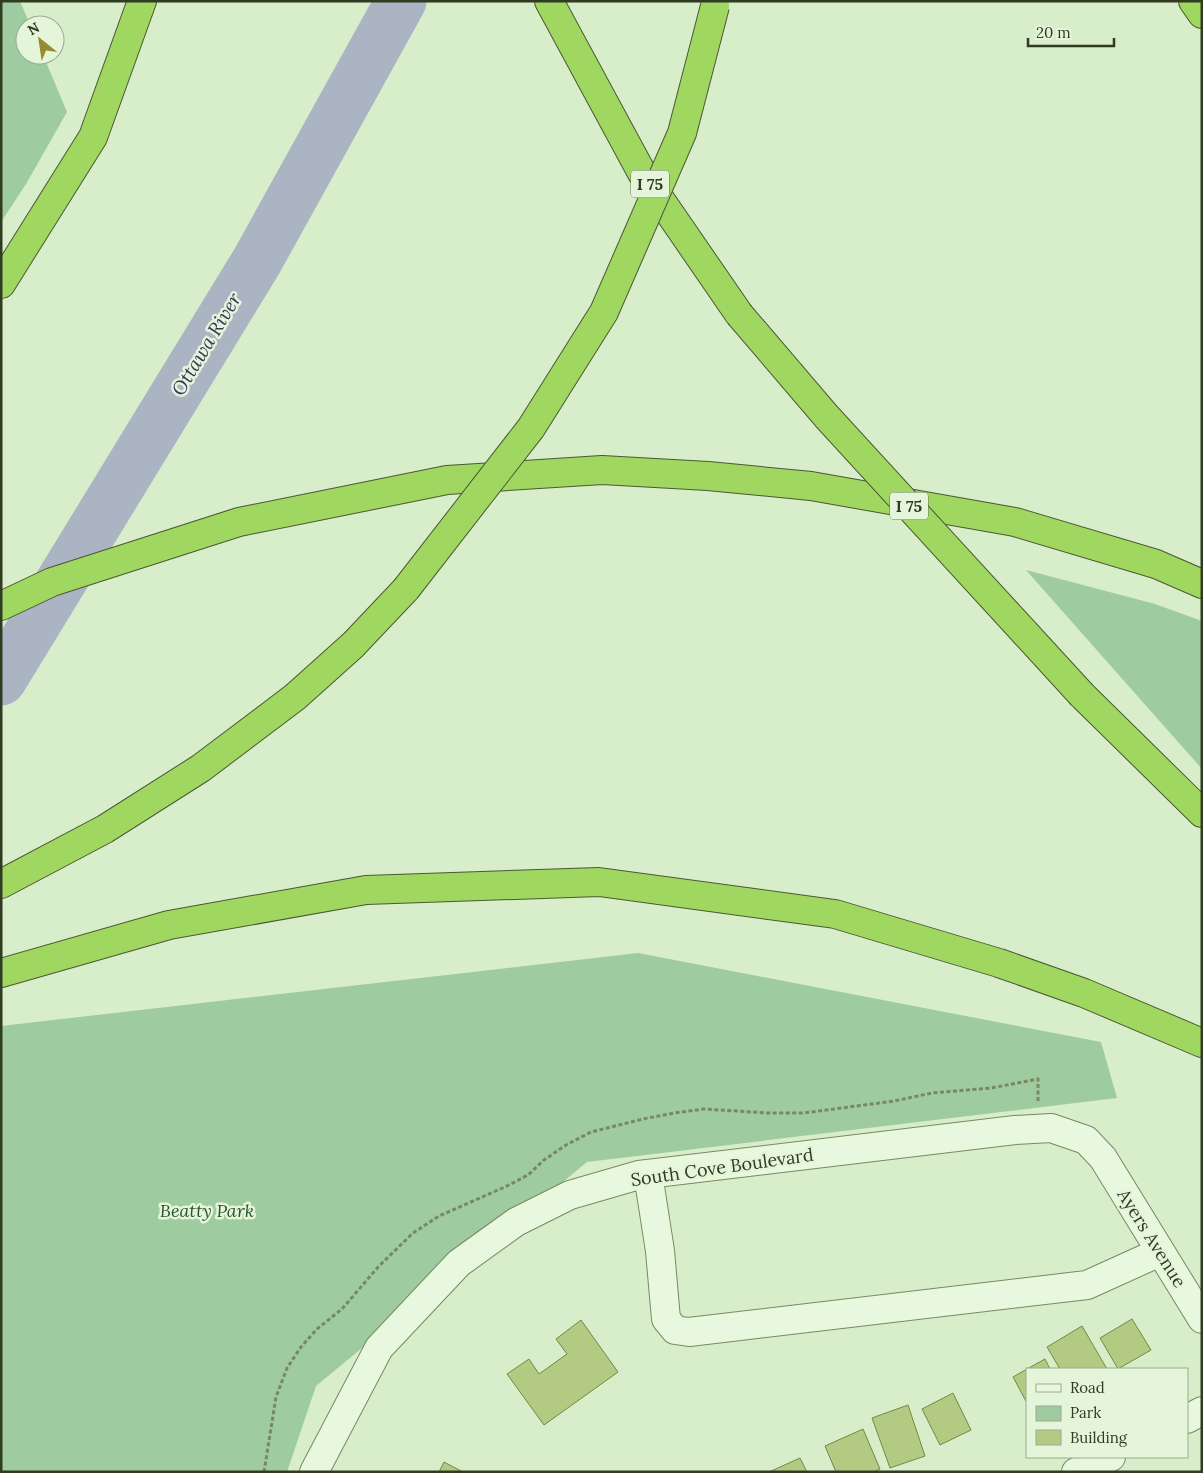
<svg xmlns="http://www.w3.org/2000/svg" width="1203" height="1473" font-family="Lora,serif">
	<rect width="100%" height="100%" fill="#d8edca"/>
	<!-- green -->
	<path fill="#9ecb9f" d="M 1,1 L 20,1 L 30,25 L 25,25 L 25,55 L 43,55 L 67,112 L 26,184 L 1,222 Z
		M 1026,570 L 1155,604 L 1202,621 L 1202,769 Z
		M 638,953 L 1101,1042 L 1117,1098 L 587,1162 L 316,1386 L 287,1472 L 1,1472 L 1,1026 Z"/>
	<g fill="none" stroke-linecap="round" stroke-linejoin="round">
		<!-- river -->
		<path stroke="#aab4c2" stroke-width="51" d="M 1,680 L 257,261 L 401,1"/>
	</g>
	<!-- building -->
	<path fill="#b3ca82" stroke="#748846" d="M 1132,1319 L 1151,1350 L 1118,1369 L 1100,1338 Z
		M 581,1320 L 618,1372 L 544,1425 L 507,1374 L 529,1359 L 539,1374 L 567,1354 L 556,1339 Z
		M 1082,1326 L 1107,1369 L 1060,1369 L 1047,1347 Z
		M 1045,1359 L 1050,1369 L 1027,1369 Z
		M 1027,1369 L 1027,1403 L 1013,1377 Z
		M 953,1393 L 971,1430 L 940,1445 L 922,1409 Z
		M 908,1405 L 925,1456 L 890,1468 L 872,1418 Z
		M 863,1429 L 880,1469 L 873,1472 L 836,1472 L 825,1446 Z
		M 800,1458 L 807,1472 L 769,1472 Z
		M 444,1462 L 463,1472 L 439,1472 Z"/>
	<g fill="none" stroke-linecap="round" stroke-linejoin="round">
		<defs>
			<path id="minor" d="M 648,1174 L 660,1251 L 666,1319 L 675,1330 L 689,1332 L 1087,1285 L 1160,1252
				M 1187,1419 L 1202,1411
				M 314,1472 L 379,1348 L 459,1263 L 516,1222 L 570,1195 L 639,1175 L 1015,1130 L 1051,1128 L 1086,1140 L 1103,1158 L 1202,1319
				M 1076,1472 L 1111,1457"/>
			<path id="highway" d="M 549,1 L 642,173 L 739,314
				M 1193,1 L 1202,14
				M 1,284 L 93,137 L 142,1
				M 1,606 L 52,582 L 239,522 L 447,480 L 602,470 L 708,476 L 811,486 L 1015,522 L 1156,564 L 1202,584
				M 1082,695 L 1202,813
				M 1,884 L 105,829 L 201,768 L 295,697 L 353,645 L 406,589
				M 1,973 L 169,925 L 366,890 L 599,882 L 835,914 L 999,963 L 1084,993 L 1202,1043"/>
		</defs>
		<!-- minor casing -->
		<use href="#minor" stroke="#778a5f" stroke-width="30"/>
		<!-- highway casing -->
		<use href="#highway" stroke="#4a5833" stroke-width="30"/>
		<!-- path -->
		<path stroke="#778a5f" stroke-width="3" stroke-dasharray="4 2.5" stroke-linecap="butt" d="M 264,1472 L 276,1397 L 287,1368 L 301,1347 L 317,1329 L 342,1309 L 379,1266 L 413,1233 L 439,1216 L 505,1187 L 528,1175 L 544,1160 L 566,1145 L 591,1132 L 643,1119 L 674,1113 L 704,1109 L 768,1113 L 804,1113 L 894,1101 L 932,1093 L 991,1088 L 1038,1079 L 1038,1101"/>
		<!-- minor -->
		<use href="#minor" stroke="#e8f8de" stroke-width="28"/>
		<!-- highway -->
		<use href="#highway" stroke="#a0d760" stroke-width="28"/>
		<defs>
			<path id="highway-bridge" d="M 739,314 L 827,417 L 1082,695
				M 406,589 L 531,428 L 604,312 L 682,133 L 715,6"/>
		</defs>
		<!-- highway-bridge casing -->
		<use href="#highway-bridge" stroke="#4a5833" stroke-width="30" stroke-linecap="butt"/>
		<!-- highway-bridge -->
		<use href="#highway-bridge" stroke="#a0d760" stroke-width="28"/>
	</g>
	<g text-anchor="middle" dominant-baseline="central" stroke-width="5" stroke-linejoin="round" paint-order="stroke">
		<!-- shield labels -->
		<g fill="#e4f5da" stroke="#677359" stroke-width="1">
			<rect x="631" y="170.5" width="38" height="27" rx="4"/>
			<rect x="890" y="492.5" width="38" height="27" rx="4"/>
		</g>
		<g font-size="16" font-weight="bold" fill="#313b22">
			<text x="650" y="184">I 75</text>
			<text x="909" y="506">I 75</text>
		</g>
		<!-- street labels -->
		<g font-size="18" fill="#313b22" stroke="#e4f5da">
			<text transform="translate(722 1167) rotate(-8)">South Cove Boulevard</text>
			<text transform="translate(1152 1238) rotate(58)">Ayers Avenue</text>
		</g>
		<!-- park labels -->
		<g font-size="18" font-style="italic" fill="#295630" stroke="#e4f5da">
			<text x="207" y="1210">Beatty Park</text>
		</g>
		<!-- water labels -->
		<g font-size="19" font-style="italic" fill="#32385a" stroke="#e4f5da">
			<text transform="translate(206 344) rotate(-59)">Ottawa River</text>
		</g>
	</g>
	<!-- border -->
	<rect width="1203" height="1473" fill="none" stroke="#313b22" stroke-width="5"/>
	<!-- legend -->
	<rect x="1026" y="1368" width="162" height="90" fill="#e4f5da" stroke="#9cab90"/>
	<rect x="1036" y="1384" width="25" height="8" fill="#e8f8de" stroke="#9cab90"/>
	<text x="1070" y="1393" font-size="15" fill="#313b22">Road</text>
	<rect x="1036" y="1406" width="25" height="15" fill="#9ecb9f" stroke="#9cab90"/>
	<text x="1070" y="1418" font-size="15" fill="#313b22">Park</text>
	<rect x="1036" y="1430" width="25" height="15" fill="#b3ca82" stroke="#9cab90"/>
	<text x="1070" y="1443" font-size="15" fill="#313b22">Building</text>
	<!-- north arrow -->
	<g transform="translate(40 40) rotate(330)"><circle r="24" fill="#e4f5da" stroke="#9cab90"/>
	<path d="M0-4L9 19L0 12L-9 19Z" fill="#968b31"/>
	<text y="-8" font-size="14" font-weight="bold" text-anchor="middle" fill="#313b22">N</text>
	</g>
	<!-- scale -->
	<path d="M1028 38v8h86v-8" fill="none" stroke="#313b22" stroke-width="2.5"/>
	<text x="1036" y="38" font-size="15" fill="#313b22" stroke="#e4f5da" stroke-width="4" paint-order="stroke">20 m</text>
</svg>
